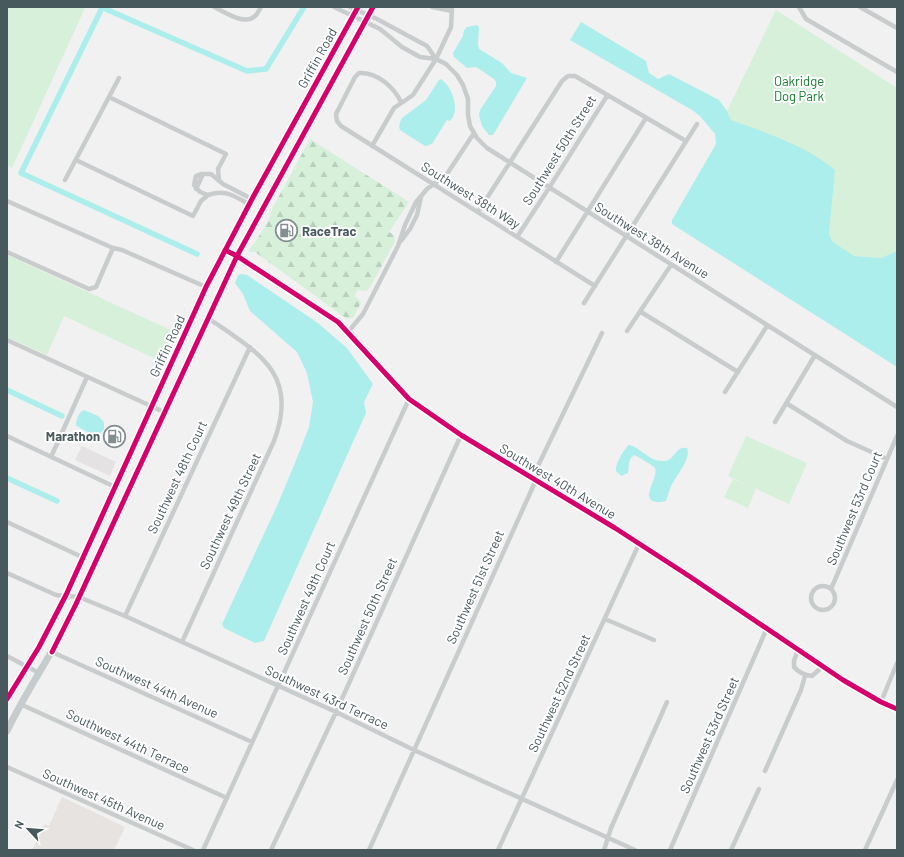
<svg xmlns="http://www.w3.org/2000/svg" width="904" height="857" font-family="Barlow,sans-serif">
	<defs>
		<pattern id="forest-firs" width="22" height="20" patternUnits="userSpaceOnUse"><rect width="22" height="20" fill="#d6f0da"/><path d="M5 1l3.5 6h-7zM16 11l3.5 6h-7z" fill="#b9d0be"/></pattern>
	</defs>
	<rect width="100%" height="100%" fill="#f2f1f1"/>
	<!-- commercial -->
	<path fill="#e6e3e0" d="M 62,797 L 125,827 L 114,850 L 32,850 L 45,824 L 49,826 Z"/>
	<!-- education -->
	<path fill="#e4e2e3" d="M 82,446 L 116,462 L 110,476 L 75,460 Z"/>
	<!-- forest -->
	<path fill="url(#forest-firs)" d="M 310,139 L 409,202 L 389,232 L 394,235 L 395,241 L 372,284 L 368,290 L 364,291 L 357,290 L 355,297 L 358,298 L 361,303 L 353,318 L 347,319 L 255,252 L 250,252 L 248,251 L 258,238 L 268,221 L 273,207 Z"/>
	<!-- park -->
	<path fill="#d6f0da" d="M 7,7 L 82,7 L 85,8 L 12,168 L 7,165 Z
		M 776,10 L 897,88 L 897,251 L 881,258 L 854,256 L 833,242 L 829,234 L 835,170 L 790,142 L 731,120 L 727,111 Z
		M 7,255 L 173,331 L 160,361 L 64,316 L 47,355 L 7,337 Z
		M 746,436 L 807,463 L 789,504 L 728,476 Z
		M 733,479 L 756,489 L 748,508 L 724,497 Z"/>
	<!-- water -->
	<path fill="#abeeeb" d="M 581,22 L 646,61 L 649,73 L 658,79 L 669,74 L 719,100 L 727,111 L 731,120 C 769,134 803,144 835,170 L 829,234 L 833,242 L 854,256 L 881,258 L 897,251 L 897,367 L 672,224 L 672,220 L 716,144 L 715,134 L 700,116 L 692,110 L 570,40 Z
		M 477,25 L 479,27 L 478,44 L 479,49 L 502,63 L 511,73 L 527,78 L 493,135 L 489,135 L 482,126 L 479,115 L 480,110 L 496,86 L 496,82 L 494,79 L 476,67 L 467,68 L 454,57 L 453,53 L 463,36 L 464,30 L 467,27 Z
		M 441,79 C 452,86 461,111 450,121 L 447,120 L 445,123 L 432,144 L 425,146 L 400,130 C 398,125 400,122 402,118 L 426,100 L 439,80 Z
		M 242,274 L 247,275 L 318,323 L 347,348 L 373,384 L 364,402 L 366,413 L 357,433 L 264,641 L 255,643 L 224,628 L 222,624 L 277,506 L 297,458 L 309,427 L 313,402 L 307,373 L 297,352 L 250,311 L 243,294 L 235,283 L 238,275 Z
		M 84,410 L 98,416 L 104,422 L 104,429 L 100,434 C 92,435 82,430 76,425 C 76,419 79,412 84,410 Z
		M 629,445 C 639,446 649,462 664,461 C 674,461 676,445 687,448 C 692,460 674,477 670,489 C 668,493 668,497 666,501 C 662,502 660,502 656,502 C 639,499 659,478 655,468 C 654,466 637,456 634,455 C 628,459 629,466 628,473 L 621,476 L 616,471 C 615,464 624,449 629,445 Z"/>
	<g fill="none" stroke-linecap="round" stroke-linejoin="round">
		<!-- canal -->
		<path stroke="#abeeeb" stroke-width="5.5" d="M 101,7 L 247,71 L 266,69 L 304,7
			M 102,8 L 21,173 L 197,254
			M 7,390 L 62,416
			M 7,478 L 57,501"/>
		<!-- minor -->
		<path stroke="#c9cccd" stroke-width="4.5" d="M 214,7 C 225,12 246,27 256,15 C 258,13 259,10 261,7
			M 334,7 L 380,29 L 402,47 L 420,57 L 436,59 L 446,64 L 457,75 L 463,85 L 468,99 L 468,115 L 470,126 L 477,138 L 487,148 L 897,407
			M 350,7 L 377,19 L 427,46 L 436,59
			M 432,7 L 452,11
			M 799,7 L 806,19 L 897,72
			M 860,7 L 897,28
			M 109,97 L 226,154 L 218,169 L 219,180
			M 401,102 C 394,87 377,72 359,73 L 355,77 L 336,114 L 337,121 L 341,126 L 595,286
			M 372,146 L 394,108 L 413,95 L 436,59 L 451,27 L 452,7
			M 76,160 L 193,216 L 201,201 L 208,195
			M 65,180 L 119,78
			M 196,189 L 203,174
			M 7,201 L 113,248 L 96,287 L 89,289 L 7,252
			M 249,204 C 233,196 227,189 208,195 L 200,192 L 194,185 L 196,176 L 201,174 L 211,174 L 223,184 L 252,199
			M 478,212 L 562,81 L 568,76 L 575,76 L 686,141
			M 517,237 L 549,188 L 607,96
			M 401,241 L 410,229 L 417,215 L 421,197
			M 113,248 L 122,250 L 206,287
			M 556,262 L 646,118
			M 584,303 L 697,124
			M 641,312 L 738,372
			M 627,331 L 671,265
			M 348,332 L 363,314 L 398,246 L 405,225 L 416,202 L 427,189 L 447,174 L 474,133
			M 7,340 L 164,412
			M 725,392 L 767,326
			M 786,403 L 847,441 L 887,459
			M 775,422 L 815,355
			M 7,436 L 115,487
			M 51,457 L 87,377
			M 7,522 L 82,557
			M 7,573 L 56,595 L 79,597 L 125,616 L 336,712 L 414,750 L 635,850
			M811 598a12 12 0 1 1 24 0a12 12 0 1 1-24 0Z
			M 831,589 L 897,436
			M 125,616 L 250,347
			M 605,619 L 654,640
			M 182,642 L 274,441 C 300,373 257,352 208,318
			M 798,649 L 794,661 L 794,667 C 799,673 804,675 812,676 L 823,666
			M 52,652 L 252,742
			M 7,656 L 39,673
			M 881,702 L 897,663
			M 20,704 L 227,798
			M 7,767 L 193,850
			M 765,771 L 801,690 L 805,676
			M 203,850 L 409,399
			M 271,850 L 336,712 L 461,435
			M 369,850 L 536,480 L 536,470 L 602,333
			M 498,850 L 639,544
			M 604,850 L 611,828 L 667,702
			M 670,850 L 767,628
			M 731,850 L 759,789
			M 865,850 L 897,780"/>
		<!-- tertiary -->
		<path stroke="#c9cccd" stroke-width="5.5" d="M 225,250 L 237,256 L 338,322 L 409,399 L 461,435 L 615,528 L 689,576 L 843,680 L 881,702 L 897,709"/>
		<!-- primary -->
		<path stroke="#c6cbcd" stroke-width="7" d="M 7,699 L 39,647 L 66,595 L 206,287 L 252,199 L 358,7
			M 7,731 C 24,695 47,662 65,627 L 237,256 L 373,7"/>
		<defs>
			<path id="cycleway" d="M 225,250 L 237,256 L 338,322 L 409,399 L 461,435 L 615,528 L 689,576 L 843,680 L 881,702 L 897,709
				M 52,652 L 76,604 L 237,256 L 373,7
				M 7,699 L 39,647 L 66,595 L 206,287 L 252,199 L 358,7"/>
		</defs>
		<!-- cycleway casing -->
		<use href="#cycleway" stroke="#fff" stroke-width="8"/>
		<!-- cycleway -->
		<use href="#cycleway" stroke="#d6006c" stroke-width="5"/>
	</g>
	<!-- icons -->
	<defs>
		<symbol id="fuel-ring" viewBox="-11 -11 22 22"><circle r="9.5" fill="#fff" stroke="#848e91" stroke-width="1.5"/><path d="M-5.5-6h7V0h2V4h1.3V-2.5L3-4.5l.8-.8L6-3V5H2.5V1h-1V6h-7ZM-4.2-4.7v3.2H.2V-4.7Z" fill="#848e91"/></symbol>
	</defs>
	<g fill-rule="evenodd">
		<use href="#fuel-ring" x="274" y="218" width="25" height="25"/>
		<use href="#fuel-ring" x="102" y="424" width="25" height="25"/>
	</g>
	<g text-anchor="middle" dominant-baseline="central" stroke-width="4" stroke-linejoin="round" paint-order="stroke">
		<!-- street labels -->
		<g font-size="13" fill="#48595e" stroke="#fff">
			<text transform="translate(317 58) rotate(-61)">Griffin Road</text>
			<text transform="translate(559 150) rotate(-58)">Southwest 50th Street</text>
			<text transform="translate(471 195) rotate(32)">Southwest 38th Way</text>
			<text transform="translate(652 240) rotate(32)">Southwest 38th Avenue</text>
			<text transform="translate(167 346) rotate(-65)">Griffin Road</text>
			<text transform="translate(177 477) rotate(-65)">Southwest 48th Court</text>
			<text transform="translate(558 481) rotate(31)">Southwest 40th Avenue</text>
			<text transform="translate(854 508) rotate(-67)">Southwest 53rd Court</text>
			<text transform="translate(230 511) rotate(-65)">Southwest 49th Street</text>
			<text transform="translate(475 587) rotate(-66)">Southwest 51st Street</text>
			<text transform="translate(306 598) rotate(-66)">Southwest 49th Court</text>
			<text transform="translate(367 616) rotate(-66)">Southwest 50th Street</text>
			<text transform="translate(157 687) rotate(24)">Southwest 44th Avenue</text>
			<text transform="translate(559 693) rotate(-65)">Southwest 52nd Street</text>
			<text transform="translate(327 697) rotate(25)">Southwest 43rd Terrace</text>
			<text transform="translate(709 735) rotate(-66)">Southwest 53rd Street</text>
			<text transform="translate(128 741) rotate(25)">Southwest 44th Terrace</text>
			<text transform="translate(104 799) rotate(24)">Southwest 45th Avenue</text>
		</g>
		<!-- park labels -->
		<g font-size="13" fill="#188033" stroke="#fff">
			<text x="799" y="81">Oakridge<tspan x="799" dy="15">Dog Park</tspan></text>
		</g>
		<!-- poi labels -->
		<g font-size="13" font-weight="bold" fill="#48595e" stroke="#fff" text-anchor="start">
			<text x="302" y="231">RaceTrac</text>
			<text x="100" y="436" text-anchor="end">Marathon</text>
		</g>
	</g>
	<!-- border -->
	<rect width="904" height="857" fill="none" stroke="#48595e" stroke-width="16"/>
	<!-- north arrow -->
	<g transform="translate(28 829) rotate(296)" stroke="#ffffff" stroke-width="3" paint-order="stroke">
	<path d="M0-3L7 15L0 10L-7 15Z" fill="#48595e"/>
	<text y="-6" font-size="11" font-weight="bold" text-anchor="middle" fill="#48595e">N</text>
	</g>
</svg>
